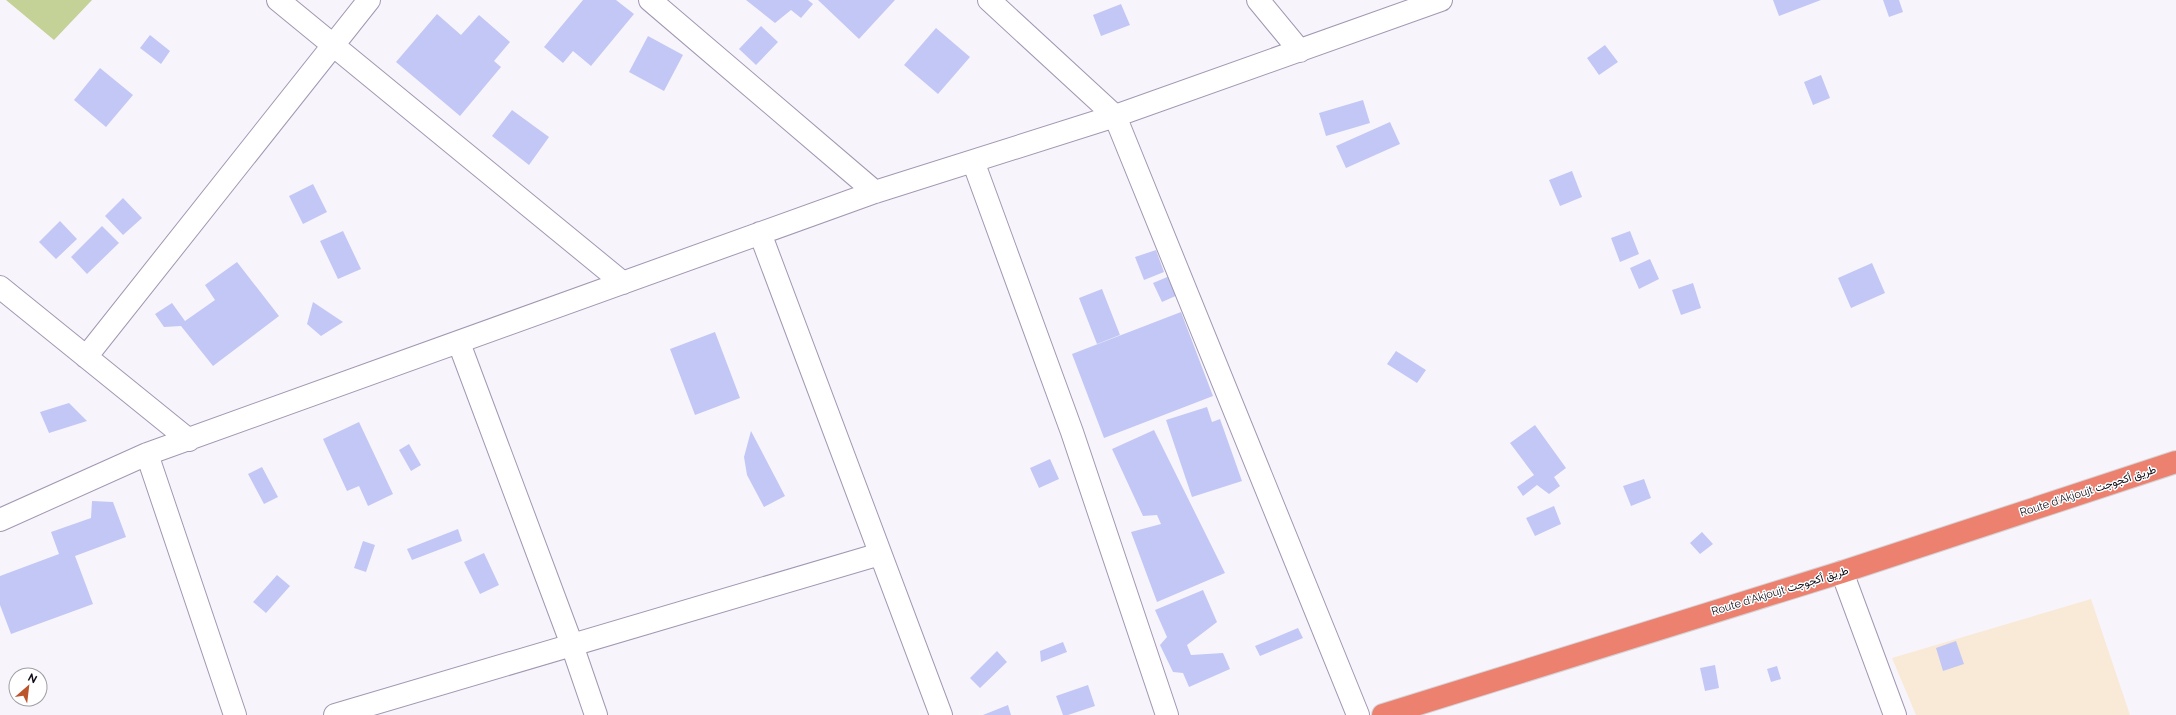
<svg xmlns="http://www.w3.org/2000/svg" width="2176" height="715" font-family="Raleway,Vazirmatn,sans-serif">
	<rect width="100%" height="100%" fill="#f7f5fb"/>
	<!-- commercial -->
	<path fill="#f9ead7" d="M 2091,599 L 2130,715 L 1916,715 L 1892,658 Z"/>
	<!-- green -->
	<path fill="#c4d197" d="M 6,0 L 92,0 L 54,40 Z"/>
	<!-- building -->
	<path fill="#c2c7f5" d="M 583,0 L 616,0 L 634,14 L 591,66 L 573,51 L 563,63 L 544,47 Z
		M 746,0 L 808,0 L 813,4 L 801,18 L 791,10 L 775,23 Z
		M 818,0 L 895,0 L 859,39 Z
		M 1773,0 L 1821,0 L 1779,16 Z
		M 1883,0 L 1899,0 L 1903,12 L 1889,17 Z
		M 1121,4 L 1130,25 L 1101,36 L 1093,15 Z
		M 437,14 L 461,35 L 479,15 L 510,42 L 494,61 L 501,67 L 460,116 L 396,62 Z
		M 761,26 L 778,42 L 756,65 L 739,49 Z
		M 936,28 L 970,57 L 938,94 L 904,65 Z
		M 150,35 L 170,51 L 161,64 L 140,48 Z
		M 648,36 L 683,55 L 664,91 L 629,72 Z
		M 1605,45 L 1618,62 L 1599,75 L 1587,58 Z
		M 100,68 L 133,95 L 106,127 L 74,100 Z
		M 1821,75 L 1830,98 L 1813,105 L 1804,82 Z
		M 1363,100 L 1370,123 L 1326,136 L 1319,113 Z
		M 512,110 L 549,137 L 529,165 L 492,136 Z
		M 1390,122 L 1400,144 L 1346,168 L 1336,146 Z
		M 1572,171 L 1582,197 L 1560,206 L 1549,180 Z
		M 313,184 L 327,212 L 303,224 L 289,196 Z
		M 123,198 L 142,218 L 123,235 L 105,216 Z
		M 60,221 L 77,239 L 56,259 L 39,242 Z
		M 102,226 L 119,243 L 87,274 L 71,257 Z
		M 343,231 L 361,269 L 338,279 L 320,241 Z
		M 1630,231 L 1639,254 L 1620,262 L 1611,238 Z
		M 1156,250 L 1164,272 L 1144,280 L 1135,257 Z
		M 1650,259 L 1659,279 L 1639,289 L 1630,268 Z
		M 237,262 L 279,316 L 213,366 L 181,326 L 164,327 L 155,314 L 172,303 L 185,321 L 215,300 L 205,285 Z
		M 1872,263 L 1885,293 L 1851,308 L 1838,278 Z
		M 1172,275 L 1180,294 L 1162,302 L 1153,283 Z
		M 1693,283 L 1701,308 L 1681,315 L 1672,290 Z
		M 1102,289 L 1120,335 L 1097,344 L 1079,298 Z
		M 313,302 L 343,322 L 321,336 L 307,324 Z
		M 1181,312 L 1213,396 L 1104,438 L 1072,354 Z
		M 715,332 L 740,398 L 695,415 L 670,349 Z
		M 1396,351 L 1426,370 L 1417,383 L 1387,364 Z
		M 69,403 L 87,421 L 49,433 L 40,412 Z
		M 1207,407 L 1212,422 L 1220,419 L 1242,481 L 1192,497 L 1166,420 Z
		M 359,422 L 393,494 L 368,506 L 359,486 L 347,491 L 323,439 Z
		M 1535,425 L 1566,468 L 1554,477 L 1560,486 L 1549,494 L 1537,485 L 1523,496 L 1517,487 L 1534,475 L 1510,443 Z
		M 1154,430 L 1225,573 L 1157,602 L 1131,532 L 1161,524 L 1157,515 L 1143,516 L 1112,449 Z
		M 751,431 L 785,496 L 764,507 L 747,475 L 744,457 Z
		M 409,444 L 421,465 L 411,471 L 399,450 Z
		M 1050,459 L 1059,479 L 1039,488 L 1030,468 Z
		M 262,467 L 278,497 L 264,504 L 248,474 Z
		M 1644,479 L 1651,498 L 1631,506 L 1623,486 Z
		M 92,501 L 113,502 L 126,537 L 75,556 L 93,604 L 11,634 L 0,605 L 0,576 L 59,554 L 51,532 L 91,518 Z
		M 1554,506 L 1561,524 L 1535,536 L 1526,518 Z
		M 458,529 L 462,541 L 412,560 L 407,549 Z
		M 1702,532 L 1713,544 L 1700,554 L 1690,543 Z
		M 363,541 L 375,545 L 366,572 L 354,568 Z
		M 484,553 L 499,585 L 480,594 L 464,562 Z
		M 277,575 L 290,586 L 266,613 L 253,602 Z
		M 1203,590 L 1217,622 L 1187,645 L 1191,655 L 1223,653 L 1230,669 L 1189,687 L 1183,673 L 1173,672 L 1160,645 L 1167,637 L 1155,610 Z
		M 1298,628 L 1303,638 L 1260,656 L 1255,646 Z
		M 1956,641 L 1964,664 L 1943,671 L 1936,648 Z
		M 1063,642 L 1067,652 L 1041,662 L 1040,651 Z
		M 997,651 L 1007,662 L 980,688 L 970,678 Z
		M 1715,665 L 1719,688 L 1705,691 L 1700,668 Z
		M 1777,666 L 1781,679 L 1771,682 L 1767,669 Z
		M 1088,685 L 1095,706 L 1068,715 L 1063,715 L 1056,696 Z
		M 1008,705 L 1011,715 L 983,715 Z"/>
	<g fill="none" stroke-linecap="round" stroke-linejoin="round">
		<defs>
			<path id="street" d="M 278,0 L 623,283
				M 650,0 L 875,192
				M 989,0 L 1115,116 L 1358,715
				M 1258,0 L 1300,51
				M 973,161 L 1072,432 L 1167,715
				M 760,233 L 941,715
				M 0,287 L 189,440
				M 459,343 L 572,645 L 596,715
				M 86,357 L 369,0
				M 147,454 L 235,715
				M 0,520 L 147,454 L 875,192 L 1115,116 L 1441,0
				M 1842,572 L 1895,715
				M 335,715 L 880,554"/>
			<path id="highway" d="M 1383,715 L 1842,572 L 2176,462"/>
		</defs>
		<!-- street casing -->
		<use href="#street" stroke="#a297b2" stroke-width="24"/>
		<!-- highway casing -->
		<use href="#highway" stroke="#d4d3d5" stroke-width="24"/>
		<!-- street -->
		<use href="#street" stroke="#fff" stroke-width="22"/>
		<!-- highway -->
		<use href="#highway" stroke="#ec8170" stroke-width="22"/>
	</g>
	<g text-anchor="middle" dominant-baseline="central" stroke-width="3" stroke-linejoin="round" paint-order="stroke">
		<!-- street labels -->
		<g font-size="11" fill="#100c16" stroke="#fff">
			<text transform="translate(2088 491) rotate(-18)">Route d'Akjoujt طريق أكجوجت</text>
			<text transform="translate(1780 591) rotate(-17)">Route d'Akjoujt طريق أكجوجت</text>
		</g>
	</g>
	<!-- north arrow -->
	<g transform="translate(28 687) rotate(28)"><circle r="19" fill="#ffffff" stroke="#9f9ea2"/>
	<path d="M0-3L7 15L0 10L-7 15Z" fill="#bc552b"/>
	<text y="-6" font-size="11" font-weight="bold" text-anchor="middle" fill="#100c16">N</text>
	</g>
</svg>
